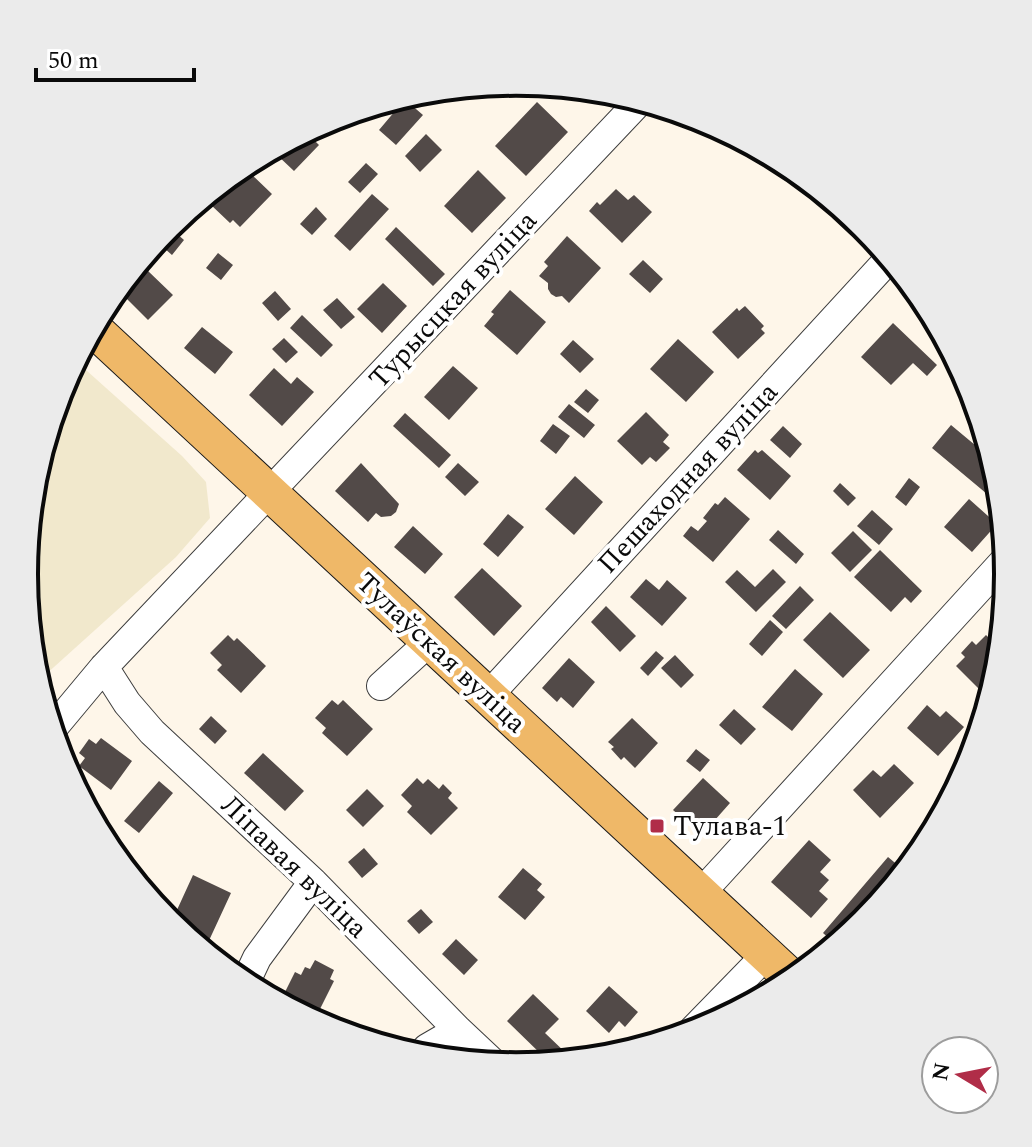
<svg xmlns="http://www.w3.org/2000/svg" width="1032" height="1147" font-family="Spectral,serif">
	<rect width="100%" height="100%" fill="#fef6e9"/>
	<!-- farmland -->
	<path fill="#f1e8cc" d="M 77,362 L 182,456 L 206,482 L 210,518 L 176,557 L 44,676 L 24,573 L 62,385 Z"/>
	<!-- building -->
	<path fill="#524a48" d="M 537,102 L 568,132 L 526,176 L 495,146 Z
		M 409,103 L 423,115 L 396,145 L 379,130 L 401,104 Z
		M 307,133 L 319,145 L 294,171 L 276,154 Z
		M 426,134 L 442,150 L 420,172 L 405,156 Z
		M 366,163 L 378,174 L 360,193 L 348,182 Z
		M 478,170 L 506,198 L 472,233 L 444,206 Z
		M 249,172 L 272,194 L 240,227 L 233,220 L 230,223 L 210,204 L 230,184 L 236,180 L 239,183 Z
		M 616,189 L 628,200 L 634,195 L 652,212 L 622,243 L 589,211 L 597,202 L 600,205 Z
		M 372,194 L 389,209 L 350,251 L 334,236 Z
		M 825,199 L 857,221 L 850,229 L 822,203 Z
		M 316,207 L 327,219 L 312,235 L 300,224 Z
		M 168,226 L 184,240 L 172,255 L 157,242 Z
		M 396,227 L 445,274 L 433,286 L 385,239 Z
		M 567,236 L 601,268 L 569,303 L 562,296 L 556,297 L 551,294 L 548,289 L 548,283 L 539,276 L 548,266 L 544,262 Z
		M 218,253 L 233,265 L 221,280 L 206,268 Z
		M 643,260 L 663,279 L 650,293 L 629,274 Z
		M 147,270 L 173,295 L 148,320 L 123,295 Z
		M 383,283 L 407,306 L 382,333 L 357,309 Z
		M 510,290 L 546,322 L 517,355 L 484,326 L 494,314 L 491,312 Z
		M 275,291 L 291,309 L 278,321 L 262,303 Z
		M 337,298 L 355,317 L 341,329 L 323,310 Z
		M 745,306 L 764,326 L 761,329 L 765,333 L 738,359 L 712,332 L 737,308 L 739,311 Z
		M 302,315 L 333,345 L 321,357 L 290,328 Z
		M 893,323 L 937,365 L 927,376 L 913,363 L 891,385 L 861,357 Z
		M 202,327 L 233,352 L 215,374 L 184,348 Z
		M 284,338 L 298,352 L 286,363 L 272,349 Z
		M 678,339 L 714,372 L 686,402 L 650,369 Z
		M 573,340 L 594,359 L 580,373 L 560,354 Z
		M 453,366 L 478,388 L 449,420 L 424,397 Z
		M 274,368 L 291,384 L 297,377 L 314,392 L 282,426 L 249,395 Z
		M 586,389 L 599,400 L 588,413 L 574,402 Z
		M 569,404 L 595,425 L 584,438 L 558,417 Z
		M 646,412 L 669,435 L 663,442 L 670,448 L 656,462 L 650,457 L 642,465 L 617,441 Z
		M 405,413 L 451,455 L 439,468 L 393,426 Z
		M 553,424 L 570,436 L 556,454 L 540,441 Z
		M 951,425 L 975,445 L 981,438 L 993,499 L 932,448 Z
		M 783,426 L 802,444 L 790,458 L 770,440 Z
		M 755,450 L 758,453 L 762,450 L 791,476 L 770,500 L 737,470 Z
		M 361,463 L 399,504 L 396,512 L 391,516 L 381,517 L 376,513 L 368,522 L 335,491 Z
		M 458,463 L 479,482 L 465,496 L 445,477 Z
		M 575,476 L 603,502 L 574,535 L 545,509 Z
		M 909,478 L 920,487 L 906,506 L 895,497 Z
		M 840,483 L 856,498 L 848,506 L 833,491 Z
		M 725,497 L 750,519 L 713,562 L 683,536 L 691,526 L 698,531 L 707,521 L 703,518 L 715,503 L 718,505 Z
		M 969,499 L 997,524 L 972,552 L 944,527 Z
		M 872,510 L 893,529 L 879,545 L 857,526 Z
		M 508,514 L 524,527 L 498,557 L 483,544 Z
		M 413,526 L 443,554 L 425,574 L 394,547 Z
		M 778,530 L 804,554 L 796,564 L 769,540 Z
		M 853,531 L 872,550 L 850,572 L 831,553 Z
		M 880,550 L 922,591 L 911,603 L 905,597 L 891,612 L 854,577 Z
		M 482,568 L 522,606 L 494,636 L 454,597 Z
		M 773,569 L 786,582 L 756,612 L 725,582 L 737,570 L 755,587 Z
		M 646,579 L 659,590 L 667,580 L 687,598 L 662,626 L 630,597 Z
		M 800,586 L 814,600 L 786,629 L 772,616 Z
		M 606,606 L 636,636 L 620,652 L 591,622 Z
		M 830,612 L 870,650 L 843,678 L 803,640 Z
		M 770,620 L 783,632 L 762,656 L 749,644 Z
		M 228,635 L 234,641 L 237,638 L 266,666 L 241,693 L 217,670 L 222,665 L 210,653 Z
		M 986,635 L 994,643 L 984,694 L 956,666 L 965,657 L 961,653 L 972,641 L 976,645 Z
		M 656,651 L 664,658 L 648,676 L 640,668 Z
		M 675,655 L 694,675 L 681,688 L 661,668 Z
		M 569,658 L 595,682 L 573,708 L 561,697 L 557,702 L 542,688 Z
		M 795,669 L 823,694 L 792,731 L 762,707 Z
		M 332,700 L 338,705 L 343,700 L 373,729 L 347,756 L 322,733 L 326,728 L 315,718 Z
		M 927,705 L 940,717 L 946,711 L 964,727 L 938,756 L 907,728 Z
		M 734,709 L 756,729 L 741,745 L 719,725 Z
		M 211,716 L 227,731 L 215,744 L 199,729 Z
		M 632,718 L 658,743 L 635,768 L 624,757 L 621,760 L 611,749 L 614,747 L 608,742 Z
		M 101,738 L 132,761 L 111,790 L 79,766 L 85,758 L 79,753 L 89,739 L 96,744 Z
		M 696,749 L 710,760 L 700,772 L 686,761 Z
		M 263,753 L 304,791 L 285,811 L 244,773 Z
		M 894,764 L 914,783 L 880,818 L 853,790 L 873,770 L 881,777 Z
		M 417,778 L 423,784 L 428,779 L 439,789 L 443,784 L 452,793 L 448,798 L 458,808 L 431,835 L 407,812 L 412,806 L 401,795 Z
		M 703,778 L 730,803 L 707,829 L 696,819 L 690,825 L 673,810 Z
		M 159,781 L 173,793 L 139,833 L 124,821 Z
		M 367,789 L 384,806 L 363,827 L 346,810 Z
		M 809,840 L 831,860 L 820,872 L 829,880 L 819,891 L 828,899 L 811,918 L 771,882 Z
		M 364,848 L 378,864 L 362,878 L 348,862 Z
		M 888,857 L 900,867 L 864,922 L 833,942 L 823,933 Z
		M 523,868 L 542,884 L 537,890 L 545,897 L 525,920 L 498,897 Z
		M 193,875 L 231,893 L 206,947 L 171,923 Z
		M 421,909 L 433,922 L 419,934 L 407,921 Z
		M 456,939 L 478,960 L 464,975 L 442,954 Z
		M 315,960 L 334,970 L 330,979 L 334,981 L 316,1017 L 282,998 L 295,972 L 301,975 L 305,967 L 310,969 Z
		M 609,986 L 638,1012 L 625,1027 L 619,1021 L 609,1033 L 586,1011 Z
		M 533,994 L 559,1019 L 545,1033 L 568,1055 L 546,1059 L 507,1021 Z"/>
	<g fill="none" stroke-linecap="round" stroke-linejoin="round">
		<defs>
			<path id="minor" d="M 104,667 L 127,703 L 152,732 L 313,882 L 458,1030 L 491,1061
				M 381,686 L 428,643
				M 488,696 L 887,261
				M 54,727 L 104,667 L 636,105
				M 701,893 L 1005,560
				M 249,975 L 257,958 L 313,882
				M 693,1030 L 767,954
				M 427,1048 L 458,1030"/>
			<path id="major" d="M 97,332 L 786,973"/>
		</defs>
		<!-- minor casing -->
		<use href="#minor" stroke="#3d3d3d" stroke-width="30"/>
		<!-- major casing -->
		<use href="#major" stroke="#1b1b1b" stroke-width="38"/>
		<!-- minor -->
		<use href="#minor" stroke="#fff" stroke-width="28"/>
		<!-- major -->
		<use href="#major" stroke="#efb868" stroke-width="36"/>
	</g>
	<!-- markers -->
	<rect fill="#b02d48" stroke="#fff" stroke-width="3" x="649" y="818" width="16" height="16" rx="4"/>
	<g text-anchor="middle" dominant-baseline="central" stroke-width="8" stroke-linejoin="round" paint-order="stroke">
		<!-- street labels -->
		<g font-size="28" fill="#0a0a0a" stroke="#fff">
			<text transform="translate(453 300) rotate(-47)">Турысцкая вуліца</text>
			<text transform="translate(688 478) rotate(-47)">Пешаходная вуліца</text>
			<text transform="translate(441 653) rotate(43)">Тулаўская вуліца</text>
			<text transform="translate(294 867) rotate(44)">Ліпавая вуліца</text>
		</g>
		<!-- poi labels -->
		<g font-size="28" fill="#0a0a0a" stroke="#fff" text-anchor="start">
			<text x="673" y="826">Тулава-1</text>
		</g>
	</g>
	<!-- crop -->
	<path d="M0 0H1032V1147H0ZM38 574a478 478 0 1 1 956 0a478 478 0 1 1-956 0Z" fill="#ebebeb" fill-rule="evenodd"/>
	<path fill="none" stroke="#0a0a0a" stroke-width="4" d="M38 574a478 478 0 1 1 956 0a478 478 0 1 1-956 0Z"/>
	<!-- north arrow -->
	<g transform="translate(960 1075) rotate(280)"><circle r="38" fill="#ffffff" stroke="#9d9d9d" stroke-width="2"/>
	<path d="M0-6L14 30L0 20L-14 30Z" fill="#b02d48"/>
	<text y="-12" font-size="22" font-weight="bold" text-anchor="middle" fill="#0a0a0a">N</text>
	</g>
	<!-- scale -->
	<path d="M36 68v12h158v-12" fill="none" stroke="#0a0a0a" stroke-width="4"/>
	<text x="48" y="68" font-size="24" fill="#0a0a0a" stroke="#ffffff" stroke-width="6" paint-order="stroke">50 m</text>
</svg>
